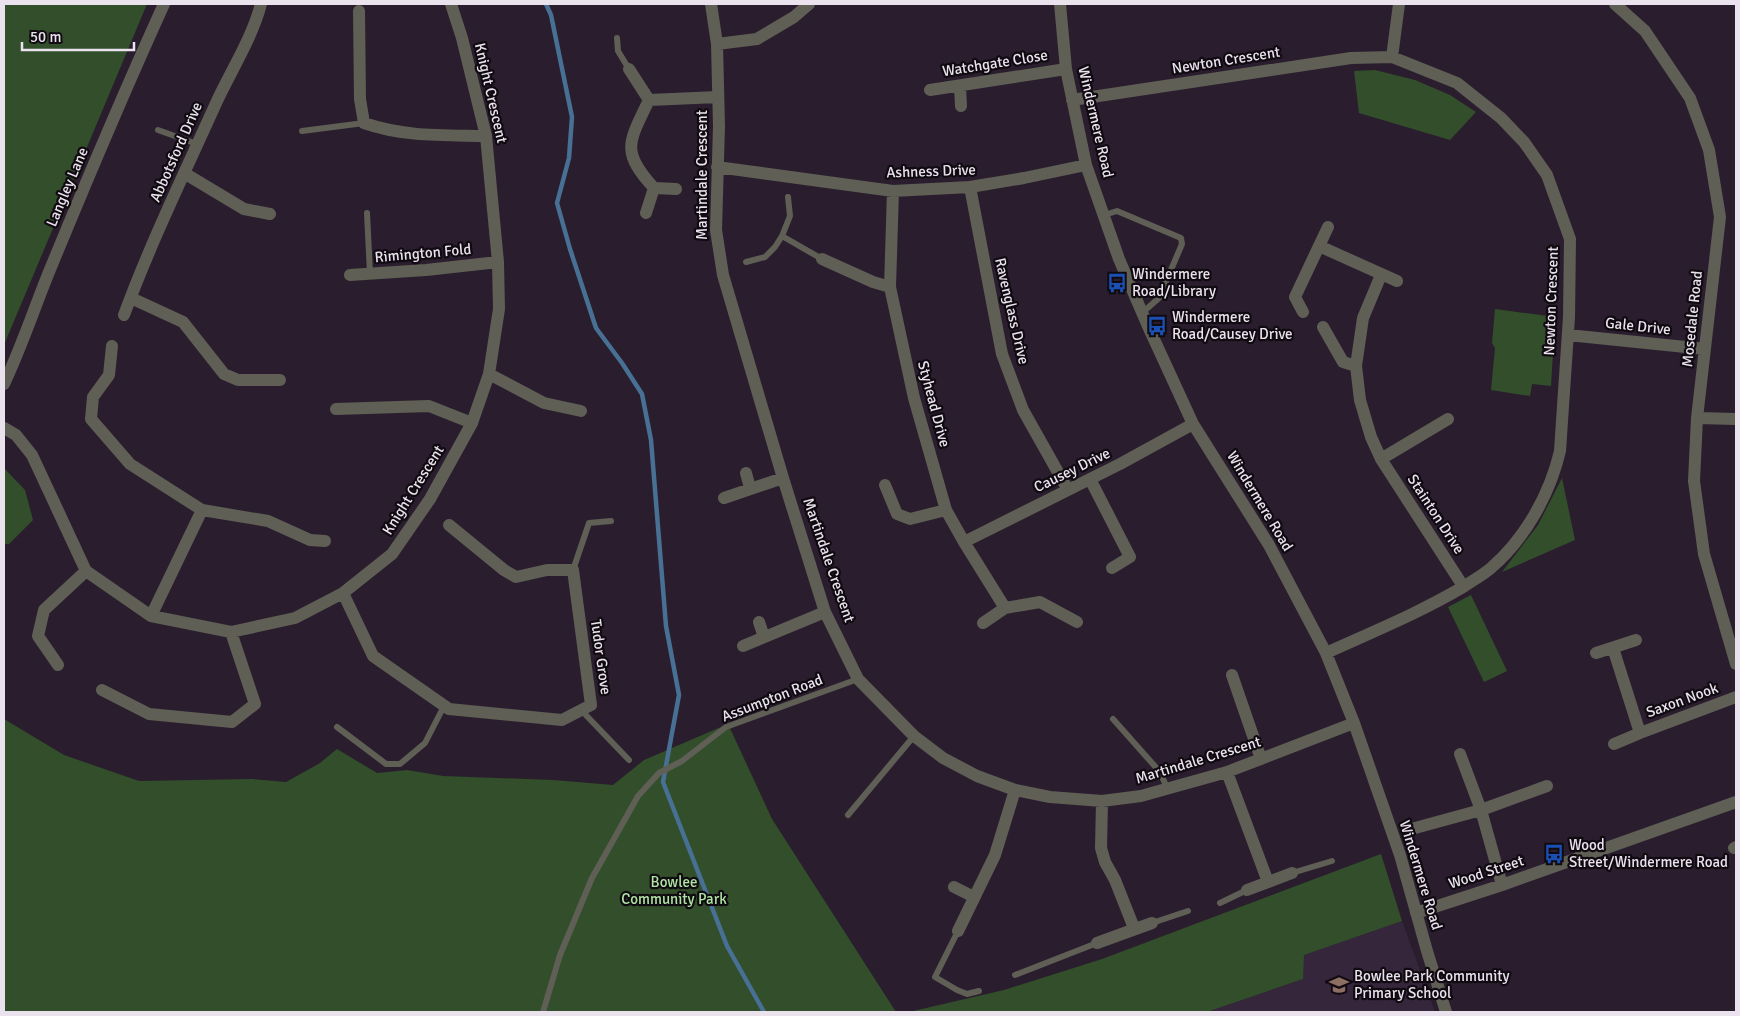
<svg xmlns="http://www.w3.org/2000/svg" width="1740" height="1016" font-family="Signika,sans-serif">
	<rect width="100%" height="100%" fill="#2a1e2e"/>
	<!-- built -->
	<path fill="#35263b" d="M 1402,921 L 1435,1012 L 1207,1012 L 1303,979 L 1303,955 Z"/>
	<!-- green -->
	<path fill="#324e2b" d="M 4,4 L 147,4 L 4,345 Z
		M 1375,70 L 1415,80 L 1450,95 L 1476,112 L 1450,140 L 1359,113 L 1354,71 Z
		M 1495,309 L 1555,317 L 1551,386 L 1532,384 L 1530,396 L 1491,390 L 1495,348 L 1492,343 Z
		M 4,468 L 25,490 L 33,520 L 9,544 L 4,544 Z
		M 1562,478 L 1575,540 L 1502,572 L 1538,525 Z
		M 1471,595 L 1507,671 L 1484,682 L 1448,607 Z
		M 4,719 L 64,755 L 139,781 L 252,779 L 286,782 L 320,763 L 337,749 L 377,773 L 407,770 L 443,776 L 553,780 L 613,785 L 644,760 L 728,724 L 772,819 L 896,1012 L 4,1012 Z
		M 1381,854 L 1402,921 L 1304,955 L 1303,979 L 1207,1012 L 909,1012 L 1004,990 L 1102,959 Z"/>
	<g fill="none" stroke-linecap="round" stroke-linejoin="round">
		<!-- stream -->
		<path stroke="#477094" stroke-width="4.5" d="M 546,4 L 551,15 L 572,117 L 569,158 L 557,203 L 570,249 L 596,328 L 622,363 L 642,394 L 651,440 L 666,626 L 679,695 L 663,782 L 727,946 L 764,1012"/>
		<!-- service -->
		<path stroke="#5f5f55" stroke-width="6" d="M 617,38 L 618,51 L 629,69
			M 158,130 L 197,144
			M 302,131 L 364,123
			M 367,213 L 370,274
			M 1104,215 L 1117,211 L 1181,238 L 1182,244 L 1159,298 L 1142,313
			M 782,236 L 822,259
			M 746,262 L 765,257 L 775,247 L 782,236 L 790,216 L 788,197
			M 573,570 L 589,523 L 611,521
			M 581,710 L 629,760
			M 1113,719 L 1160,772 L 1168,790
			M 337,727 L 386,764 L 400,764 L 425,743 L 444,706
			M 848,815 L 914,736
			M 1292,873 L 1332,861
			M 1220,903 L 1247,890
			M 1152,923 L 1188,911
			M 958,931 L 935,977 L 957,990 L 967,994 L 979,991
			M 1015,975 L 1097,943
			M 543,1012 L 560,955 L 592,878 L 638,796 L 659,773 L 682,761 L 726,727 L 858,679"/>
		<!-- minor -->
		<path stroke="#5f5f55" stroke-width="12" d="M 711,4 L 717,44 L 719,126 L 716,230 L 723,275 L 783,478 L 825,612 L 858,679 L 914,736 L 943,758 L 977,776 L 1015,790 L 1050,797 L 1102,801 L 1141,796 L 1227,772 L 1354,723
			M 1060,4 L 1066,69 L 1086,165 L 1119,259 L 1147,324 L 1193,424 L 1269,545 L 1326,653 L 1354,723 L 1400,855 L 1427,951 L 1446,1012
			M 1615,4 L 1645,31 L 1690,98 L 1709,150 L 1720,217 L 1697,418 L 1694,481 L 1704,554 L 1736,664
			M 359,11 L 360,99 L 364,123 C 404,137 444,135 486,136
			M 717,44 L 757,39 L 794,17 L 809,4
			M 1392,57 L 1399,4
			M 629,69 L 649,100
			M 960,86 L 961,106
			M 930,90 L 1066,69
			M 1072,100 L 1351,58 L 1392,57 L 1457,83 L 1501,118 L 1524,142 L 1547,175 L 1570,239 L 1569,317 L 1560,451 C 1550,494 1525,539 1491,568 C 1483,575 1472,581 1463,587 C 1419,613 1372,632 1326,653
			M 717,167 L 893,191 L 970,187 L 1024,178 L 1086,165
			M 184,173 L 244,209 L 270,214
			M 970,187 L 1002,354 L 1023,410 L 1068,490
			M 676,189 L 654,188 C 620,151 629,142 649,100 L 718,97
			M 893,191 L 890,287 L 914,398 L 946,510 L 964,542 L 1005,608
			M 646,213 L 654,188
			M 1319,246 L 1397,281
			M 822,259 L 873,282 L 890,287
			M 350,275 L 426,270 L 498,262
			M 1381,275 L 1363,318 L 1356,366 L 1360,400 L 1371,437 L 1381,459 L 1463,586
			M 131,298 L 183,322 L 224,374 L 238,380 L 280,380
			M 1303,312 L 1295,297 L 1328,227
			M 124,315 C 151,242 185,172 217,101 C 232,69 252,38 261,4
			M 1323,327 L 1343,362 L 1356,366
			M 1568,335 L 1705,349
			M 112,346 L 109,375 L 93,397 L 91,419 L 130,464 L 202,510 L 268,521 L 310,540 L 325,541
			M 489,374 L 544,403 L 581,411
			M 336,409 L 429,406 L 472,423
			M 1697,418 L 1736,419
			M 4,428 L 16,435 L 32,455 L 86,571 L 151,616 L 231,632 L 295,618 L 343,593 L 392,554 L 430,499 L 472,423 L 489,374 L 499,309 L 498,262 L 486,136 L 462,38 L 451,4
			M 1381,459 L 1448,419
			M 746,473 L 750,488
			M 1090,479 L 1130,557 L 1112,568
			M 885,485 L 897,514 L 910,519 L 946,510
			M 724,498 L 783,478
			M 964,542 L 1120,464 L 1193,424
			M 343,593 L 373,656 L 449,709 L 562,720 L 591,705 L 573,570 L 547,570 L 516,577 L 504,570 L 449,525
			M 151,616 L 202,510
			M 759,622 L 764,637
			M 983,623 L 1005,608 L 1040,602 L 1077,622
			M 743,646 L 825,612
			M 1613,648 L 1640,733
			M 1596,653 L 1636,640
			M 58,665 L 38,636 L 44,610 L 86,571
			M 1232,675 L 1261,759
			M 102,690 L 149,714 L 232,722 L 255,704 L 231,632
			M 1614,744 L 1640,733 L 1736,697
			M 1460,754 L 1481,810 L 1502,885
			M 1227,772 L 1268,882
			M 1102,801 L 1101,848 L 1105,862 L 1115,880 L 1134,928
			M 1415,828 L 1481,810 L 1547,786
			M 1734,848 L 1736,847
			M 954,887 L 974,897
			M 1247,890 L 1292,873
			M 1416,913 L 1502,885 L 1736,802
			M 958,931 L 995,855 L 1015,790
			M 1097,943 L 1152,923"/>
		<!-- tertiary -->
		<path stroke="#5f5f55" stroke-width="12" d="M 4,384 C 21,348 34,309 49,272 C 86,182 124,92 164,4"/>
	</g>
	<!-- icons -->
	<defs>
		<symbol id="bus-bare" viewBox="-9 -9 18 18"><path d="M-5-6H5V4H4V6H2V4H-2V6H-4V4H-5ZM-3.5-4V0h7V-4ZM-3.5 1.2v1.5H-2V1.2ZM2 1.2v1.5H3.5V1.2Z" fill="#1a4fb4" stroke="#100a11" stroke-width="2.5" paint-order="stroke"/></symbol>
		<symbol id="school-bare" viewBox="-9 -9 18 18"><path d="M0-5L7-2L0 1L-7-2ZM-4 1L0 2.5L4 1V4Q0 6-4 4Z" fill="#8d6e63" stroke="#100a11" stroke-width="2.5" paint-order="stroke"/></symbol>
	</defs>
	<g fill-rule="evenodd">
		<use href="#bus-bare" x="1103" y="269" width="28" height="28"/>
		<use href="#bus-bare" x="1143" y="312" width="28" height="28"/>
		<use href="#bus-bare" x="1540" y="840" width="28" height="28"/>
		<use href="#school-bare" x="1325" y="971" width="28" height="28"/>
	</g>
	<g text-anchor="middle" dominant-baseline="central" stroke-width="4.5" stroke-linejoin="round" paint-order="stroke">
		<!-- street labels -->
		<g font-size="15" fill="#eae2ed" stroke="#100a11">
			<text transform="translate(1226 60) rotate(-9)">Newton Crescent</text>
			<text transform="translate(995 63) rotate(-9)">Watchgate Close</text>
			<text transform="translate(491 93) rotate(77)">Knight Crescent</text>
			<text transform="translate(1096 122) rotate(77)">Windermere Road</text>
			<text transform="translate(176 152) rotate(-66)">Abbotsford Drive</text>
			<text transform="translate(931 171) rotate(-2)">Ashness Drive</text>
			<text transform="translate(702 175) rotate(-90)">Martindale Crescent</text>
			<text transform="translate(67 187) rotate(-67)">Langley Lane</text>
			<text transform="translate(423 253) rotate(-5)">Rimington Fold</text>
			<text transform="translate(1551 301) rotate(-88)">Newton Crescent</text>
			<text transform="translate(1012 311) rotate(77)">Ravenglass Drive</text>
			<text transform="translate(1692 319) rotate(-84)">Mosedale Road</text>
			<text transform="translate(1638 326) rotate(6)">Gale Drive</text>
			<text transform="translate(934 404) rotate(75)">Styhead Drive</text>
			<text transform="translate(1072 470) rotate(-26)">Causey Drive</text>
			<text transform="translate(413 490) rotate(-58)">Knight Crescent</text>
			<text transform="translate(1260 501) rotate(59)">Windermere Road</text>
			<text transform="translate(1436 514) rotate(57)">Stainton Drive</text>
			<text transform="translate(829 560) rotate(71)">Martindale Crescent</text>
			<text transform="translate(601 657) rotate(82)">Tudor Grove</text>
			<text transform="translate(772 698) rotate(-21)">Assumpton Road</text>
			<text transform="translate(1682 700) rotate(-20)">Saxon Nook</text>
			<text transform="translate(1198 760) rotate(-17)">Martindale Crescent</text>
			<text transform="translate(1486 872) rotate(-18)">Wood Street</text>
			<text transform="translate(1421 875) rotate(73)">Windermere Road</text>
		</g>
		<!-- poi labels -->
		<g font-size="15" fill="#eae2ed" stroke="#100a11" text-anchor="start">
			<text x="1132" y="274">Windermere<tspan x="1132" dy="17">Road/Library</tspan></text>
			<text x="1172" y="317">Windermere<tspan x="1172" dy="17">Road/Causey Drive</tspan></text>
			<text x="1569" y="845">Wood<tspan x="1569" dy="17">Street/Windermere Road</tspan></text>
			<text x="1354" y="976">Bowlee Park Community<tspan x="1354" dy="17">Primary School</tspan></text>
		</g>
		<!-- park labels -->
		<g font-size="15" fill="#afe4a3" stroke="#100a11">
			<text x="674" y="882">Bowlee<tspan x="674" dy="17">Community Park</tspan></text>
		</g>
	</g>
	<!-- border -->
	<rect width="1740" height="1016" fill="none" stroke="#eae2ed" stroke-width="10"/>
	<!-- scale -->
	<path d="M22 42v8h112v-8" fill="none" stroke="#eae2ed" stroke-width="2.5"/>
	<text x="30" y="42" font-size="15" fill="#eae2ed" stroke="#100a11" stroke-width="4" paint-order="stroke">50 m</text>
</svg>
